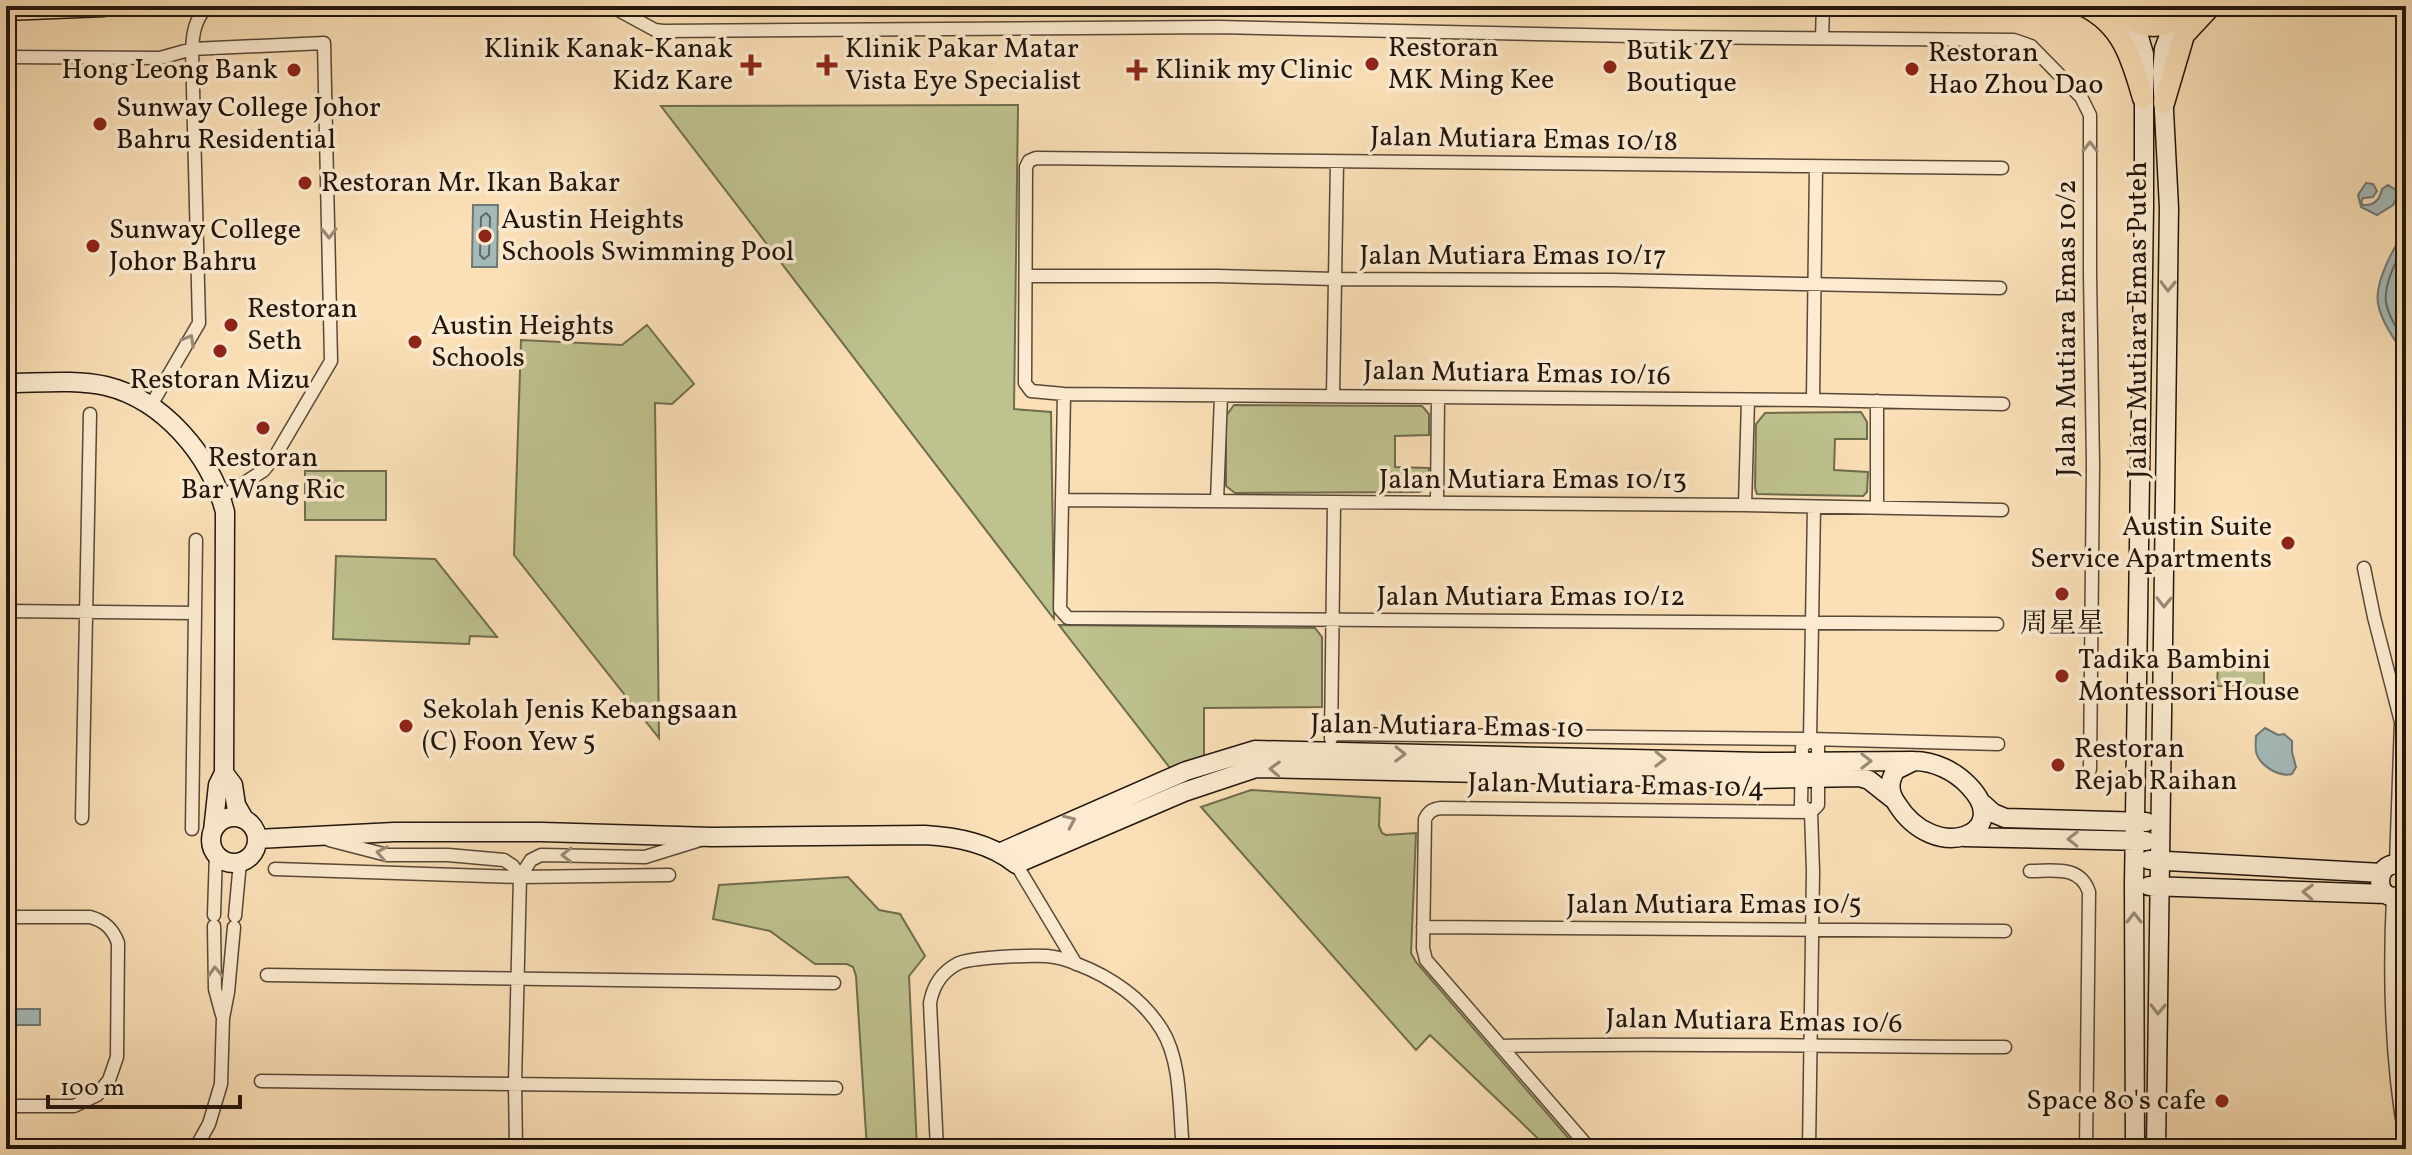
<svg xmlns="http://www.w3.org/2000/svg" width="2412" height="1155" font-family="Vollkorn,'Noto Serif SC',serif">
	<rect width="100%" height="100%" fill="#fbe0b7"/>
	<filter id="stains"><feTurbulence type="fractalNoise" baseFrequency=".0025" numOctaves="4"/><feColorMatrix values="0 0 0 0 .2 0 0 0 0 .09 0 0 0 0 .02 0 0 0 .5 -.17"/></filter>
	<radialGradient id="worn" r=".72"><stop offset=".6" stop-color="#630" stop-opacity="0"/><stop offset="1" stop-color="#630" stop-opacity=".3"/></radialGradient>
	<!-- green -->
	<path fill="#bec28f" stroke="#706c4e" stroke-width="2" d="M 1018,105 L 1014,409 L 1051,412 L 1054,619 L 661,106 Z
		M 647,325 L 694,384 L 672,404 L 655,403 L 659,738 L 514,555 L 521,340 L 622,345 Z
		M 1234,405 L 1422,406 L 1429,414 L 1429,435 L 1395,436 L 1395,467 L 1429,468 L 1428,487 L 1419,492 L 1235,493 L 1226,486 L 1226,416 Z
		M 1861,412 L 1867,422 L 1867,439 L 1835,439 L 1834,470 L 1868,472 L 1867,492 L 1863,496 L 1757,494 L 1755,488 L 1756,424 L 1765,413 Z
		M 305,471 L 386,471 L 386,520 L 305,520 Z
		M 336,556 L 435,559 L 497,637 L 470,636 L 469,644 L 333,639 Z
		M 1059,625 L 1315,628 L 1322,637 L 1322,707 L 1204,708 L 1204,760 L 1170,768 Z
		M 2218,664 L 2264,664 L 2264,687 L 2217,686 Z
		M 1251,790 L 1380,798 L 1379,826 L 1382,833 L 1386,835 L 1416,833 L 1411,953 L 1416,962 L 1578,1149 L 1549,1149 L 1430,1035 L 1416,1050 L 1201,807 Z
		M 848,877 L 879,910 L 900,914 L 925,956 L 909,976 L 917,1149 L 867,1149 L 856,976 L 853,967 L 847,964 L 815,964 L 770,931 L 713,919 L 719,885 Z"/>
	<!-- water -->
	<path fill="#a4bab9" stroke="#707874" stroke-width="2" d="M 2366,183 L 2373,184 L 2377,191 L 2373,197 L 2363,198 L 2361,202 L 2363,205 C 2374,206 2380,199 2382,189 L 2388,185 L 2396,190 L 2398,194 L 2393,205 L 2377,215 L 2361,207 L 2358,195 Z
		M 473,205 L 498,205 L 497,267 L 472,267 Z
		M 2406,241 L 2406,354 C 2395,343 2380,318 2378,303 C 2375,285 2389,257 2398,242 Z
		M 2265,728 L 2278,735 L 2284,734 L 2292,741 L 2292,752 L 2296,767 L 2292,774 C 2280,777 2264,768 2258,757 C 2254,751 2256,743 2256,736 Z
		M 6,1009 L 40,1009 L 40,1025 L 6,1025 Z"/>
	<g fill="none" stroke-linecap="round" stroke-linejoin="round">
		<!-- shore -->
		<path stroke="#636862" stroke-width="2" d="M 486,213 L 490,217 L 489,255 L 484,259 L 480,255 L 481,217 Z
			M 2406,249 C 2395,258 2384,287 2386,302 C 2388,315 2398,332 2406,342"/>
		<defs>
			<path id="street" d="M 619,6 L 620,11 L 655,30 L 663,31 L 1218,27 L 1679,37 L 2014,40 L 2031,46 L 2081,97 L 2090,115 L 2090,275 L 2093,464 L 2090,769 L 2084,784
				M 1822,38 L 1823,6
				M 6,57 L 160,58 L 192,49 L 324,43 L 331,361 L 274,458 L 263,471 L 222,497
				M 2002,168 L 1036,158 L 1029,161 L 1026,167 L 1025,383 L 1031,391 L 1064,394 L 1813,400 L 2003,404
				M 1026,276 L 1217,276 L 1334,279 L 1613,280 L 2000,288
				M 1064,394 L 1060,609 L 1068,618 L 1997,624
				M 1333,396 L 1337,162
				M 1813,400 L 1816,167
				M 1877,401 L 1877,508
				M 150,407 L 199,323 L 192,49 C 193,32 195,20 207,6
				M 1063,500 L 1745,505 L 2002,510
				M 1217,501 L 1221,396
				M 1437,503 L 1438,397
				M 1745,505 L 1748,400
				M 2364,568 L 2374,617 L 2401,722 L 2396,864
				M 6,611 L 195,613
				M 1331,734 L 1810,739 L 1998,744
				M 1331,739 L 1334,503
				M 1811,812 L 1801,805 L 1802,747 L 1810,739 L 1814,507
				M 82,818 L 90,414
				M 192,829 L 196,540
				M 329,840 L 387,855 L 448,855 L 504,860 L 513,866 L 520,877
				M 1016,864 L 1076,964
				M 275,869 L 520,877 L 669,875
				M 2030,871 C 2054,871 2080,865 2089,892 L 2086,1149
				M 520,877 L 531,860 L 541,855 L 645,857 L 700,840
				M 2393,897 C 2389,980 2391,1062 2406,1143
				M 214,915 L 216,853
				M 235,916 L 240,862
				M 6,917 L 90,917 C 105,921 113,929 118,943 L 117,1057 L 109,1080 L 97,1095 L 74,1106 L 6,1106
				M 214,926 L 215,989 L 222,1015
				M 1423,927 L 2005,931
				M 267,975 L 834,983
				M 1502,1046 C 1670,1042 1837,1047 2005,1047
				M 261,1081 L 836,1088
				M 195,1149 L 209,1124 L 221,1084 L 223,1018 L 228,992 L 234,927
				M 516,1149 L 515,1083 L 520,877
				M 937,1149 L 930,1003 C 933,986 942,972 957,964 C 969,957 1031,955 1047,956 C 1057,957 1068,960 1077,964 C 1111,977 1143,999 1162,1030 C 1182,1062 1179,1112 1183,1149
				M 1590,1149 L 1426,960 L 1423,948 L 1425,819 C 1429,811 1433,809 1441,808 L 1811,812
				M 1809,1149 L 1813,871 L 1811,812 L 1818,805 L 1818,746 L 1810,739"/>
			<path id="secondary" d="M 2131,21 L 2139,37 L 2144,54 L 2144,206 L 2134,885 L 2135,1149
				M 6,383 C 38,383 75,379 106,386 C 164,400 211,456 225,512 L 224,773 L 218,785 L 213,831
				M 1914,761 C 1934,761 1955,771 1969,786 C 2015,834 1935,865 1897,804 C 1889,793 1888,782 1896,770 Z
				M 224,773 L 233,785 L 236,805 L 244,819
				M 1983,804 L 1993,813 L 2005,818 L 2146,822
				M211 840a23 23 0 1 1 46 0a23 23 0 1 1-46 0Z
				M 1964,837 L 2146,841
				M 257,839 L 394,832 L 542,832 L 712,837 L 925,835 C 957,837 990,843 1016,864 L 1184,792 L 1256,768 L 1759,779 L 1859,777 L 1869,780 L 1893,799
				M 999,853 L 1186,771 L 1255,750 L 1761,762 L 1914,761
				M 2149,860 L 2382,873
				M 2406,868 C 2372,850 2371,912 2406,893
				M 2149,886 L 2386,894
				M 2156,1149 L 2169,208 L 2162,72 L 2164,49 L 2175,20"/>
			<path id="primary" d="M 2084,6 C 2123,25 2132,60 2143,98
				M 2114,6 C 2135,31 2169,34 2189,6
				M 6,10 L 103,6
				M 2164,103 L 2184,35 L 2211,6"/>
		</defs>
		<!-- street casing -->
		<use href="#street" stroke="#584837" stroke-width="15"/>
		<!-- secondary casing -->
		<use href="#secondary" stroke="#22160c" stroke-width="21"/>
		<!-- primary casing -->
		<use href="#primary" stroke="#22160c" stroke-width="23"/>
		<!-- street -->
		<use href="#street" stroke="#fcebd0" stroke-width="12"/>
		<!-- secondary -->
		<use href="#secondary" stroke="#fcebd0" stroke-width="18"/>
		<!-- primary -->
		<use href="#primary" stroke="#fbe0b7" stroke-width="20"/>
	</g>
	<!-- one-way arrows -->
	<defs><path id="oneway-chevron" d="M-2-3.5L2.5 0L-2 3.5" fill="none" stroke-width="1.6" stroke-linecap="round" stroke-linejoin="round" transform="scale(2)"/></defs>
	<g stroke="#9a8b78">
		<use href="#oneway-chevron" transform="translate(2090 147) rotate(-90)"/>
		<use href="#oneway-chevron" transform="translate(329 233) rotate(89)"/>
		<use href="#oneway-chevron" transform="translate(2168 286) rotate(91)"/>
		<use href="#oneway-chevron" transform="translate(189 340) rotate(-61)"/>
		<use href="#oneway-chevron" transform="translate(2164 602) rotate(91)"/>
		<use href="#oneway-chevron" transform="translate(1400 754) rotate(1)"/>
		<use href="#oneway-chevron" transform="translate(1660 759) rotate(1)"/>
		<use href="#oneway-chevron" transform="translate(1866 761)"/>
		<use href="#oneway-chevron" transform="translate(1275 769) rotate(-178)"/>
		<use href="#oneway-chevron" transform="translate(1070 821) rotate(-24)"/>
		<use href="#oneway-chevron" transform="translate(2073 839) rotate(-179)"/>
		<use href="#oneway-chevron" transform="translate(382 853) rotate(-169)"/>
		<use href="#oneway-chevron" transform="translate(567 855) rotate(-180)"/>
		<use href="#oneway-chevron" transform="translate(2308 892) rotate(-178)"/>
		<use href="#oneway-chevron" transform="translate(2134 918) rotate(-90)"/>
		<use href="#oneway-chevron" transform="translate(215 972) rotate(-92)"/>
		<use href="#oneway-chevron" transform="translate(2158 1009) rotate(91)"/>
	</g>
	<!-- markers -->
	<g fill="#8f2418" stroke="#fcebd0" stroke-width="3">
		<circle cx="1372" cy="64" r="8"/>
		<path d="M747 53h8v8h8v8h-8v8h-8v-8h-8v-8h8z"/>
		<path d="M823 53h8v8h8v8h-8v8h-8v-8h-8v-8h8z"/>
		<circle cx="1610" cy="67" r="8"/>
		<circle cx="1912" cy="69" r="8"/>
		<circle cx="294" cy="70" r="8"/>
		<path d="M1133 58h8v8h8v8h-8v8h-8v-8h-8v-8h8z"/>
		<circle cx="100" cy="124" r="8"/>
		<circle cx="305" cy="183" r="8"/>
		<circle cx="485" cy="236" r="8"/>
		<circle cx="93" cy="246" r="8"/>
		<circle cx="231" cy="325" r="8"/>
		<circle cx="415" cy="342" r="8"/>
		<circle cx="220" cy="351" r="8"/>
		<circle cx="263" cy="428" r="8"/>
		<circle cx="2288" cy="543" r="8"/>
		<circle cx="2062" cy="594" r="8"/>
		<circle cx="2062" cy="676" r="8"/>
		<circle cx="406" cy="726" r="8"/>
		<circle cx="2058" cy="765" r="8"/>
		<circle cx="2222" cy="1101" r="8"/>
	</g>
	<g text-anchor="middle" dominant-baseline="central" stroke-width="7" stroke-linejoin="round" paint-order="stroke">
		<!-- poi labels -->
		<g font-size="28" fill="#22160c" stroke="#fcebd0" text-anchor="start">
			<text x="1388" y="48">Restoran<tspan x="1388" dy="32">MK Ming Kee</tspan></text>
			<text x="733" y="49" text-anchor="end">Klinik Kanak-Kanak<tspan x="733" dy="32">Kidz Kare</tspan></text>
			<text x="845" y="49">Klinik Pakar Matar<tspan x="845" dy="32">Vista Eye Specialist</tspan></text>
			<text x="1626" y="51">Butik ZY<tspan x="1626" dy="32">Boutique</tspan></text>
			<text x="1928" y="53">Restoran<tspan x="1928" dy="32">Hao Zhou Dao</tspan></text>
			<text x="278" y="70" text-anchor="end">Hong Leong Bank</text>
			<text x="1155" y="70">Klinik my Clinic</text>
			<text x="116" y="108">Sunway College Johor<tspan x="116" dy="32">Bahru Residential</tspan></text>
			<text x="321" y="183">Restoran Mr. Ikan Bakar</text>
			<text x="501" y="220">Austin Heights<tspan x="501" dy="32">Schools Swimming Pool</tspan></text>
			<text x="109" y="230">Sunway College<tspan x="109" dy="32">Johor Bahru</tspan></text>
			<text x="247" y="309">Restoran<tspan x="247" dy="32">Seth</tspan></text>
			<text x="431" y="326">Austin Heights<tspan x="431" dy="32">Schools</tspan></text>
			<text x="220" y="380" text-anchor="middle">Restoran Mizu</text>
			<text x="263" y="458" text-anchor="middle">Restoran<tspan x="263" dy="32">Bar Wang Ric</tspan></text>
			<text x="2272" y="527" text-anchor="end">Austin Suite<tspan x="2272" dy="32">Service Apartments</tspan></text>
			<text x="2062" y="624" text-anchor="middle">周星星</text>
			<text x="2078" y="660">Tadika Bambini<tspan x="2078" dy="32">Montessori House</tspan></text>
			<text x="422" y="710">Sekolah Jenis Kebangsaan<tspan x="422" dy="32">(C) Foon Yew 5</tspan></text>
			<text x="2074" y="749">Restoran<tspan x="2074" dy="32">Rejab Raihan</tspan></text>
			<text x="2206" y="1101" text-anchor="end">Space 80's cafe</text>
		</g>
		<!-- street labels -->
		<g font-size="28" fill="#22160c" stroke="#fcebd0">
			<text transform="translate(1524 140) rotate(1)">Jalan Mutiara Emas 10/18</text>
			<text x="1513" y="256">Jalan Mutiara Emas 10/17</text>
			<text transform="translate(2138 320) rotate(-90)">Jalan Mutiara Emas Puteh</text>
			<text transform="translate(2067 328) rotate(-90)">Jalan Mutiara Emas 10/2</text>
			<text transform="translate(1517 374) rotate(1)">Jalan Mutiara Emas 10/16</text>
			<text x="1533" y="480">Jalan Mutiara Emas 10/13</text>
			<text x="1531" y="597">Jalan Mutiara Emas 10/12</text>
			<text transform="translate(1447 727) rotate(1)">Jalan Mutiara Emas 10</text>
			<text transform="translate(1616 786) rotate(1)">Jalan Mutiara Emas 10/4</text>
			<text x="1714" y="905">Jalan Mutiara Emas 10/5</text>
			<text transform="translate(1754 1022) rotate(1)">Jalan Mutiara Emas 10/6</text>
		</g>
	</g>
	<!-- margin -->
	<rect width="2412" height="1155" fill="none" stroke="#fbe0b7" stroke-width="32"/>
	<rect x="8" y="8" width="2396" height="1139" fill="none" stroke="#22160c" stroke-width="4"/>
	<rect x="16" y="16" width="2380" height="1123" fill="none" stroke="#22160c" stroke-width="2"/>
	<!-- scale -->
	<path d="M48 1095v12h192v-12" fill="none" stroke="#22160c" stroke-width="4"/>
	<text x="60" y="1095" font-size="24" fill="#22160c" stroke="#fcebd0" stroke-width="6" paint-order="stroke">100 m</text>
	<rect width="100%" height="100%" filter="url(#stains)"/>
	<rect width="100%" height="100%" fill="url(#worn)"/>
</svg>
